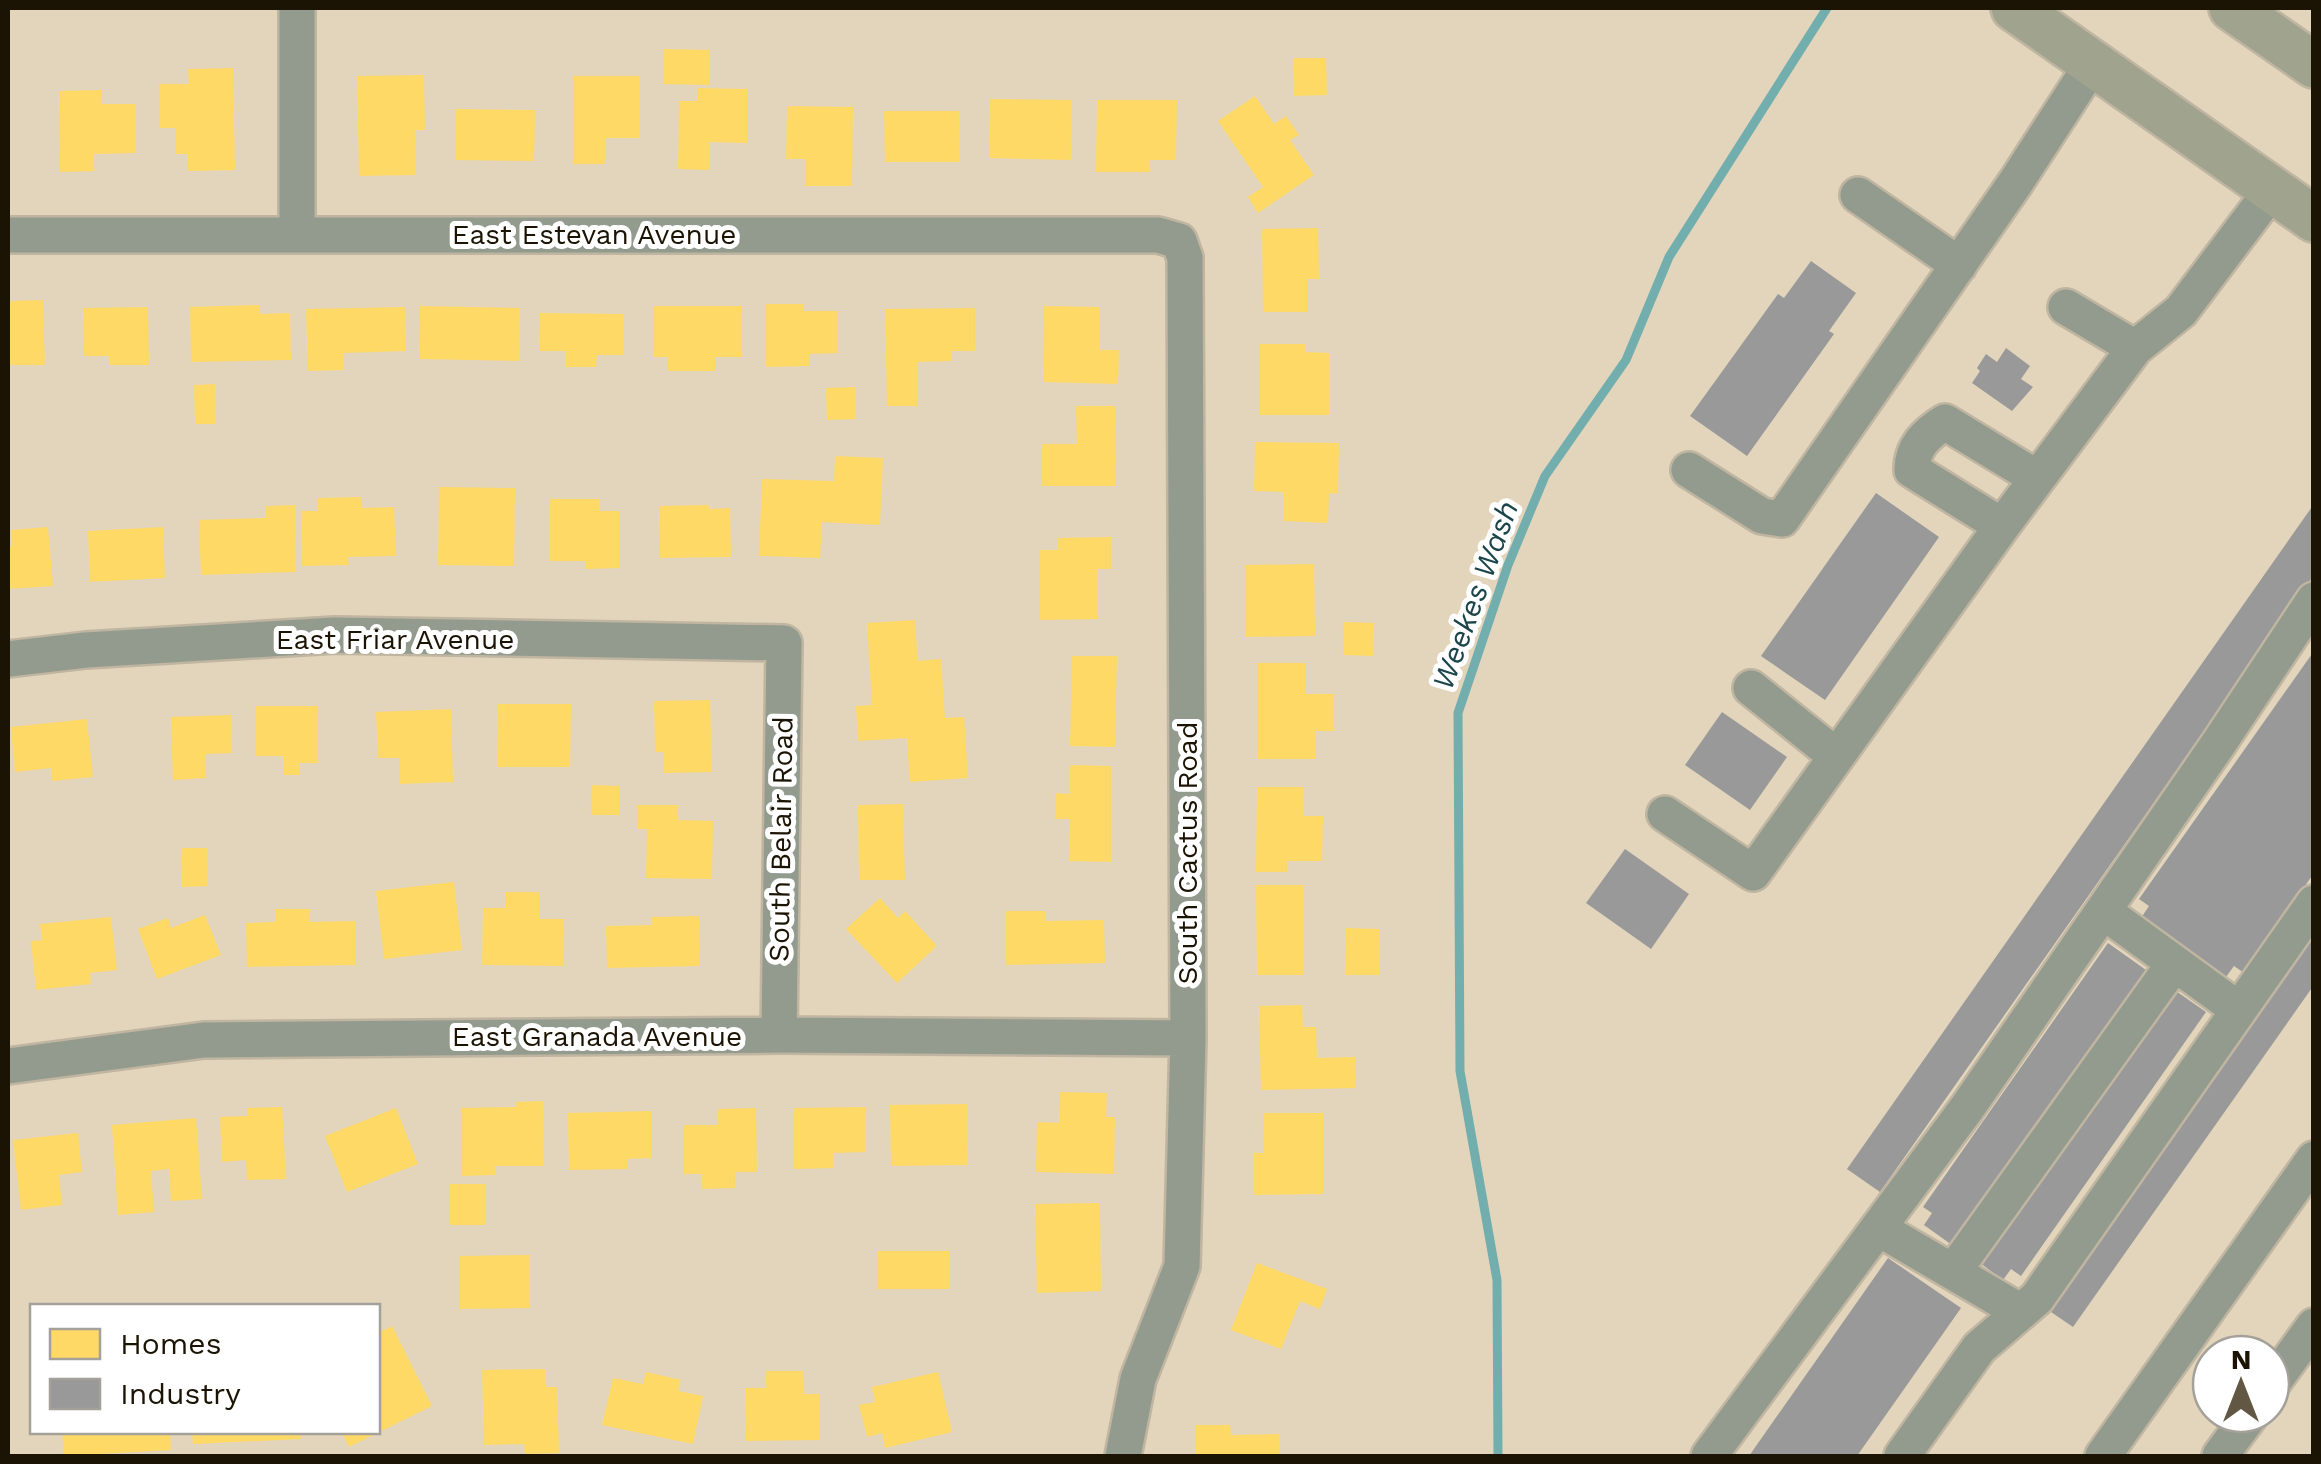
<svg xmlns="http://www.w3.org/2000/svg" width="2321" height="1464" font-family="'Work Sans',sans-serif">
	<rect width="100%" height="100%" fill="#e2d5bb"/>
	<!-- homes -->
	<path fill="#ffd966" d="M 664,49 L 709,50 L 709,85 L 664,84 Z
		M 1293,58 L 1326,58 L 1327,95 L 1294,96 Z
		M 233,68 L 235,170 L 188,171 L 188,154 L 176,154 L 176,128 L 159,128 L 159,84 L 189,84 L 188,69 Z
		M 424,75 L 425,130 L 415,130 L 416,175 L 359,176 L 357,76 Z
		M 573,76 L 640,76 L 640,138 L 605,138 L 605,164 L 573,164 Z
		M 697,88 L 747,89 L 747,143 L 709,142 L 709,170 L 678,169 L 679,101 L 697,101 Z
		M 102,90 L 102,104 L 136,104 L 136,153 L 94,154 L 94,171 L 60,172 L 59,91 Z
		M 1255,96 L 1274,124 L 1286,116 L 1299,135 L 1290,140 L 1314,175 L 1258,213 L 1248,197 L 1263,187 L 1218,121 Z
		M 990,99 L 1072,100 L 1071,160 L 989,158 Z
		M 1097,100 L 1177,100 L 1176,160 L 1150,160 L 1150,172 L 1096,172 Z
		M 787,106 L 853,107 L 852,186 L 805,186 L 805,159 L 786,159 Z
		M 456,109 L 535,110 L 534,161 L 456,160 Z
		M 884,111 L 959,111 L 960,162 L 885,162 Z
		M 1318,228 L 1319,279 L 1307,279 L 1307,312 L 1263,312 L 1262,229 Z
		M 43,300 L 45,365 L 8,365 L 8,301 Z
		M 765,304 L 804,304 L 804,311 L 838,311 L 838,353 L 809,354 L 809,366 L 765,367 Z
		M 260,305 L 260,314 L 290,313 L 291,360 L 191,362 L 190,307 Z
		M 420,306 L 520,308 L 519,361 L 419,359 Z
		M 653,306 L 742,306 L 742,357 L 715,357 L 715,371 L 668,371 L 668,357 L 653,357 Z
		M 1044,306 L 1100,307 L 1100,350 L 1119,350 L 1118,384 L 1043,382 Z
		M 148,307 L 149,365 L 109,365 L 109,356 L 84,356 L 83,308 Z
		M 405,307 L 406,351 L 344,353 L 344,370 L 308,371 L 306,309 Z
		M 975,308 L 975,351 L 952,351 L 952,361 L 917,362 L 917,406 L 887,406 L 885,309 Z
		M 540,313 L 624,314 L 624,355 L 597,355 L 596,367 L 566,367 L 566,351 L 539,351 Z
		M 1260,344 L 1306,344 L 1306,352 L 1330,353 L 1330,415 L 1260,415 Z
		M 215,384 L 216,424 L 195,424 L 194,385 Z
		M 856,387 L 856,419 L 827,420 L 826,388 Z
		M 1076,406 L 1115,406 L 1116,486 L 1042,486 L 1042,444 L 1077,444 Z
		M 1255,442 L 1339,443 L 1338,494 L 1329,493 L 1328,523 L 1283,521 L 1283,492 L 1254,491 Z
		M 835,456 L 883,458 L 880,525 L 822,522 L 820,558 L 759,556 L 762,479 L 834,481 Z
		M 439,487 L 515,488 L 514,566 L 438,565 Z
		M 361,497 L 362,508 L 394,507 L 396,556 L 348,557 L 349,565 L 302,566 L 301,511 L 317,511 L 317,498 Z
		M 550,499 L 600,499 L 600,511 L 619,511 L 619,568 L 586,569 L 586,561 L 550,561 Z
		M 295,505 L 296,572 L 201,575 L 199,520 L 266,518 L 266,506 Z
		M 709,505 L 709,509 L 730,508 L 731,557 L 660,558 L 659,506 Z
		M 48,527 L 53,586 L 8,589 L 8,547 L 12,547 L 11,530 Z
		M 163,527 L 165,578 L 90,582 L 88,531 Z
		M 1111,537 L 1111,569 L 1098,569 L 1098,619 L 1040,620 L 1040,550 L 1058,550 L 1058,538 Z
		M 1314,564 L 1315,636 L 1245,637 L 1245,565 Z
		M 915,620 L 918,661 L 941,659 L 945,718 L 964,717 L 968,778 L 910,782 L 907,738 L 858,741 L 856,706 L 872,705 L 867,623 Z
		M 1344,622 L 1374,623 L 1373,656 L 1343,655 Z
		M 1072,656 L 1117,656 L 1115,747 L 1070,746 Z
		M 1257,663 L 1305,663 L 1305,694 L 1334,694 L 1334,731 L 1316,731 L 1316,759 L 1257,759 Z
		M 710,700 L 712,772 L 664,773 L 664,752 L 655,752 L 654,701 Z
		M 498,704 L 571,704 L 570,767 L 497,767 Z
		M 255,706 L 318,706 L 318,763 L 299,763 L 300,775 L 283,775 L 283,756 L 255,756 Z
		M 451,709 L 453,782 L 400,784 L 400,758 L 378,758 L 376,712 Z
		M 231,715 L 232,753 L 205,754 L 206,778 L 173,780 L 171,717 Z
		M 87,719 L 93,777 L 52,781 L 51,768 L 15,772 L 11,727 Z
		M 1070,765 L 1111,766 L 1111,862 L 1069,861 L 1070,819 L 1055,819 L 1055,793 L 1070,794 Z
		M 592,785 L 619,786 L 619,815 L 591,815 Z
		M 1257,787 L 1304,787 L 1303,816 L 1323,816 L 1322,861 L 1287,861 L 1287,872 L 1256,872 Z
		M 903,804 L 905,880 L 859,880 L 858,805 Z
		M 637,805 L 678,805 L 678,820 L 713,821 L 712,879 L 646,878 L 647,829 L 637,829 Z
		M 181,848 L 207,848 L 208,886 L 182,887 Z
		M 454,882 L 462,950 L 384,959 L 376,891 Z
		M 1256,885 L 1304,885 L 1304,975 L 1257,975 Z
		M 505,892 L 539,892 L 539,919 L 564,919 L 563,966 L 482,965 L 483,908 L 505,908 Z
		M 880,898 L 898,918 L 905,911 L 937,946 L 897,983 L 846,929 Z
		M 275,909 L 310,909 L 310,922 L 355,921 L 355,965 L 247,967 L 246,923 L 275,922 Z
		M 1006,911 L 1045,911 L 1045,921 L 1104,920 L 1105,963 L 1006,965 Z
		M 205,915 L 221,955 L 157,979 L 138,929 L 168,918 L 171,928 Z
		M 699,916 L 700,966 L 607,968 L 606,926 L 652,925 L 651,917 Z
		M 111,917 L 117,970 L 90,973 L 91,984 L 36,990 L 31,941 L 42,940 L 40,924 Z
		M 1346,928 L 1380,929 L 1379,975 L 1345,975 Z
		M 1302,1005 L 1303,1027 L 1316,1027 L 1317,1058 L 1355,1057 L 1356,1088 L 1261,1090 L 1259,1006 Z
		M 1060,1092 L 1107,1093 L 1106,1117 L 1115,1117 L 1114,1174 L 1036,1172 L 1037,1122 L 1059,1123 Z
		M 543,1101 L 544,1166 L 495,1166 L 495,1175 L 461,1176 L 461,1108 L 516,1107 L 516,1102 Z
		M 967,1104 L 968,1165 L 891,1166 L 890,1105 Z
		M 282,1107 L 286,1179 L 247,1180 L 246,1160 L 222,1162 L 220,1117 L 248,1116 L 248,1108 Z
		M 866,1107 L 866,1152 L 834,1153 L 834,1168 L 794,1169 L 794,1108 Z
		M 396,1108 L 418,1164 L 347,1192 L 325,1136 Z
		M 756,1108 L 757,1172 L 735,1172 L 735,1188 L 702,1189 L 702,1174 L 684,1174 L 684,1125 L 718,1125 L 718,1109 Z
		M 651,1111 L 651,1158 L 627,1159 L 627,1169 L 569,1170 L 568,1113 Z
		M 1263,1113 L 1323,1113 L 1323,1194 L 1254,1195 L 1254,1153 L 1264,1153 Z
		M 196,1118 L 202,1199 L 171,1201 L 169,1169 L 151,1171 L 154,1212 L 118,1215 L 112,1125 Z
		M 78,1133 L 82,1172 L 59,1175 L 62,1205 L 21,1210 L 13,1140 Z
		M 450,1184 L 485,1184 L 485,1225 L 450,1225 Z
		M 1100,1203 L 1101,1291 L 1037,1293 L 1035,1204 Z
		M 877,1251 L 949,1251 L 949,1289 L 877,1289 Z
		M 530,1255 L 530,1308 L 460,1309 L 460,1256 Z
		M 1257,1263 L 1327,1289 L 1320,1309 L 1300,1301 L 1281,1349 L 1231,1330 Z
		M 392,1326 L 432,1406 L 349,1447 L 342,1432 L 378,1432 L 378,1333 Z
		M 546,1369 L 546,1387 L 557,1387 L 559,1453 L 525,1454 L 524,1444 L 484,1445 L 482,1370 Z
		M 766,1371 L 803,1371 L 804,1394 L 820,1394 L 820,1440 L 746,1441 L 745,1388 L 766,1388 Z
		M 646,1372 L 681,1380 L 678,1391 L 703,1396 L 693,1444 L 602,1425 L 613,1378 L 643,1384 Z
		M 938,1372 L 952,1432 L 885,1448 L 882,1433 L 867,1437 L 859,1405 L 875,1402 L 872,1387 Z
		M 1196,1425 L 1230,1425 L 1231,1435 L 1279,1434 L 1280,1456 L 1196,1456 Z
		M 62,1432 L 170,1432 L 171,1450 L 64,1456 Z
		M 192,1432 L 301,1432 L 301,1439 L 193,1444 Z"/>
	<!-- industry -->
	<path fill="#999" d="M 1811,261 L 1856,293 L 1829,331 L 1834,334 L 1747,456 L 1690,416 L 1778,294 L 1784,298 Z
		M 2006,348 L 2030,366 L 2021,379 L 2033,387 L 2012,411 L 1972,383 L 1980,371 L 1977,368 L 1986,354 L 1997,362 Z
		M 1876,493 L 1939,537 L 1825,700 L 1761,656 Z
		M 2314,504 L 2314,575 L 1880,1192 L 1847,1169 Z
		M 2314,651 L 2314,873 L 2244,973 L 2234,966 L 2226,977 L 2141,918 L 2149,906 L 2139,899 Z
		M 1722,712 L 1787,757 L 1750,810 L 1685,765 Z
		M 1625,849 L 1689,894 L 1651,949 L 1586,903 Z
		M 2314,937 L 2314,985 L 2073,1327 L 2051,1312 Z
		M 2108,943 L 2146,970 L 1952,1245 L 1924,1225 L 1932,1213 L 1923,1207 Z
		M 2173,989 L 2206,1012 L 2021,1276 L 2011,1269 L 2003,1280 L 1980,1263 Z
		M 1888,1258 L 1961,1308 L 1857,1456 L 1749,1456 Z"/>
	<g fill="none" stroke-linecap="round" stroke-linejoin="round">
		<!-- stream -->
		<path stroke="#73aeae" stroke-width="9" d="M 1498,1456 L 1497,1280 L 1460,1071 L 1458,713 L 1508,565 L 1545,476 L 1626,360 L 1669,257 L 1827,8"/>
		<defs>
			<path id="minor" d="M 297,8 L 297,234
				M 1858,195 L 1959,265
				M 8,235 L 1158,235 L 1179,241 L 1185,258 L 1188,1038 L 1182,1266 L 1138,1379 L 1123,1456
				M 2066,307 L 2135,348
				M 1689,470 L 1762,516 L 1782,519 L 2016,182 L 2093,63
				M 2002,526 L 1912,470 C 1912,447 1926,434 1945,422 L 2037,478
				M 8,659 L 86,650 L 335,635 L 784,643 L 779,1035
				M 1751,688 L 1836,756
				M 1665,814 L 1753,873 L 2002,526 L 2135,348 L 2181,311 L 2272,190
				M 2103,911 L 2239,1010
				M 8,1066 L 204,1040 L 779,1035 L 1188,1038
				M 1878,1228 L 2021,1312
				M 1953,1272 L 2174,964
				M 2271,1385 L 2314,1326
				M 1709,1456 L 1967,1108 L 2219,743 L 2314,600
				M 1902,1456 L 1979,1348 L 2037,1298 L 2314,903
				M 2103,1456 L 2314,1159
				M 2220,1456 L 2251,1414"/>
			<path id="major" d="M 2014,8 L 2314,219
				M 2232,8 L 2314,65"/>
		</defs>
		<!-- minor casing -->
		<use href="#minor" stroke="#bfb5a1" stroke-width="40"/>
		<!-- major casing -->
		<use href="#major" stroke="#bfb5a1" stroke-width="50"/>
		<!-- minor -->
		<use href="#minor" stroke="#929b8d" stroke-width="35"/>
		<!-- major -->
		<use href="#major" stroke="#a0a38e" stroke-width="45"/>
	</g>
	<g text-anchor="middle" dominant-baseline="central" stroke-width="10" stroke-linejoin="round" paint-order="stroke">
		<!-- street labels -->
		<g font-size="28" fill="#1b1303" stroke="#fff">
			<text x="594" y="234">East Estevan Avenue</text>
			<text x="395" y="639">East Friar Avenue</text>
			<text transform="translate(781 839) rotate(-89)">South Belair Road</text>
			<text transform="translate(1187 853) rotate(-90)">South Cactus Road</text>
			<text x="597" y="1036">East Granada Avenue</text>
		</g>
		<!-- water labels -->
		<g font-size="30" font-style="italic" fill="#1b454a" stroke="#fff">
			<text transform="translate(1475 595) rotate(-70)">Weekes Wash</text>
		</g>
	</g>
	<!-- border -->
	<rect width="2321" height="1464" fill="none" stroke="#1b1303" stroke-width="20"/>
	<!-- legend -->
	<rect x="30" y="1304" width="350" height="130" fill="#ffffff" stroke="#a4a19a" stroke-width="2.5"/>
	<rect x="50" y="1329" width="50" height="30" fill="#ffd966" stroke="#a4a19a" stroke-width="2.5"/>
	<text x="120" y="1354" font-size="30" fill="#1b1303">Homes</text>
	<rect x="50" y="1379" width="50" height="30" fill="#999999" stroke="#a4a19a" stroke-width="2.5"/>
	<text x="120" y="1404" font-size="30" fill="#1b1303">Industry</text>
	<!-- north arrow -->
	<g transform="translate(2241 1384)"><circle r="48" fill="#ffffff" stroke="#a4a19a" stroke-width="2.5"/>
	<path d="M0-8L18 38L0 25L-18 38Z" fill="#615743"/>
	<text y="-15" font-size="28" font-weight="bold" text-anchor="middle" fill="#1b1303">N</text>
	</g>
</svg>
